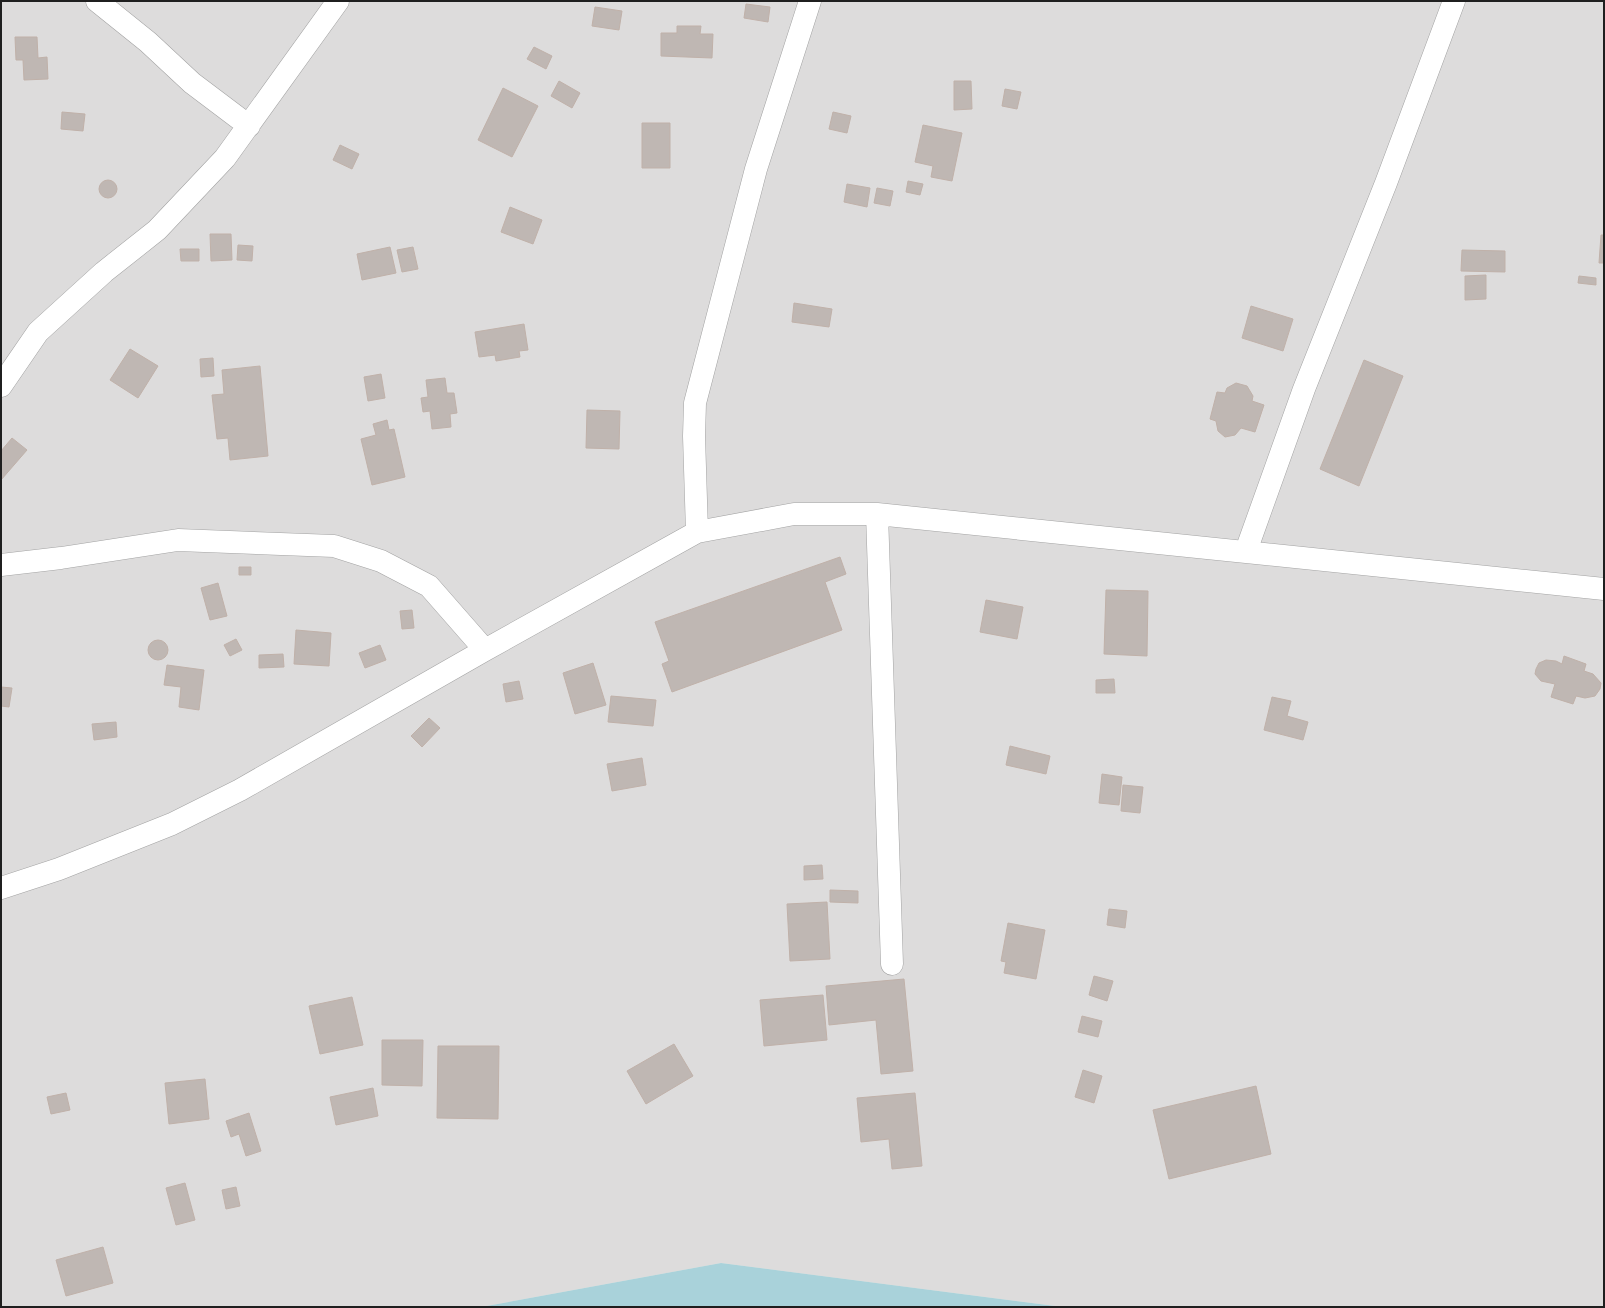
<svg xmlns="http://www.w3.org/2000/svg" width="1605" height="1308" font-family="Barlow,sans-serif">
	<rect width="100%" height="100%" fill="#efebe6"/>
	<!-- residential -->
	<path fill="#dddcdc" d="M 1,1 L 1604,1 L 1604,1307 L 1063,1307 L 721,1263 L 481,1307 L 1,1307 Z"/>
	<!-- water -->
	<path fill="#a9d2da" d="M 721,1263 L 1063,1307 L 481,1307 Z"/>
	<!-- building -->
	<path fill="#bfb7b3" stroke="#c0b1a9" d="M 746,4 L 770,7 L 768,22 L 744,18 Z
		M 595,7 L 622,11 L 619,30 L 592,26 Z
		M 677,26 L 701,26 L 700,34 L 713,34 L 712,58 L 661,56 L 661,33 L 677,33 Z
		M 15,37 L 37,37 L 38,58 L 47,57 L 48,79 L 24,80 L 23,60 L 16,60 Z
		M 534,47 L 552,56 L 546,69 L 527,59 Z
		M 559,81 L 580,93 L 572,108 L 551,96 Z
		M 954,81 L 971,81 L 972,109 L 954,110 Z
		M 503,88 L 538,106 L 512,157 L 478,140 Z
		M 1005,89 L 1021,92 L 1017,109 L 1002,106 Z
		M 62,112 L 85,114 L 83,131 L 61,129 Z
		M 833,112 L 851,116 L 847,133 L 829,129 Z
		M 642,123 L 670,123 L 670,168 L 642,168 Z
		M 923,125 L 962,133 L 952,181 L 931,177 L 933,166 L 915,162 Z
		M 340,145 L 359,154 L 352,169 L 333,160 Z
		M99 189a9 9 0 1 1 18 0a9 9 0 1 1-18 0Z
		M 908,181 L 923,184 L 920,195 L 906,192 Z
		M 847,184 L 870,188 L 867,207 L 844,202 Z
		M 877,188 L 893,191 L 890,206 L 874,203 Z
		M 510,207 L 542,220 L 533,244 L 501,232 Z
		M 210,234 L 231,234 L 232,260 L 211,261 Z
		M 1601,235 L 1604,235 L 1604,263 L 1599,263 Z
		M 238,245 L 253,246 L 252,261 L 237,260 Z
		M 390,247 L 396,273 L 362,280 L 357,254 Z
		M 413,247 L 418,269 L 402,272 L 397,250 Z
		M 180,249 L 199,249 L 199,261 L 181,261 Z
		M 1462,250 L 1505,251 L 1505,272 L 1461,271 Z
		M 1486,275 L 1486,299 L 1465,300 L 1465,276 Z
		M 1579,276 L 1596,278 L 1596,285 L 1578,283 Z
		M 794,303 L 832,309 L 829,327 L 792,322 Z
		M 1251,306 L 1293,319 L 1283,351 L 1242,338 Z
		M 524,324 L 528,350 L 519,351 L 520,357 L 496,361 L 495,355 L 479,357 L 475,332 Z
		M 130,349 L 158,366 L 138,398 L 110,380 Z
		M 213,358 L 214,376 L 201,377 L 200,359 Z
		M 1364,360 L 1403,376 L 1359,486 L 1320,469 Z
		M 260,366 L 268,456 L 230,460 L 228,438 L 217,439 L 212,395 L 224,394 L 222,370 Z
		M 381,374 L 385,398 L 368,401 L 364,377 Z
		M 445,378 L 447,393 L 454,393 L 457,413 L 450,414 L 451,427 L 432,429 L 430,411 L 423,412 L 421,398 L 428,397 L 426,380 Z
		M 1236,383 L 1247,386 L 1253,396 L 1252,401 L 1264,405 L 1255,432 L 1241,428 L 1235,435 L 1225,437 L 1218,431 L 1216,421 L 1210,419 L 1217,392 L 1225,393 L 1227,388 Z
		M 587,410 L 620,411 L 619,449 L 586,448 Z
		M 387,420 L 389,430 L 394,429 L 405,477 L 372,485 L 361,439 L 376,435 L 373,424 Z
		M 12,438 L 27,450 L 1,480 L 1,451 Z
		M 840,557 L 846,574 L 825,582 L 842,630 L 672,692 L 662,664 L 669,661 L 655,622 Z
		M 239,567 L 251,567 L 251,575 L 239,575 Z
		M 218,583 L 227,616 L 210,620 L 201,588 Z
		M 1106,590 L 1148,591 L 1147,656 L 1104,654 Z
		M 986,600 L 1023,607 L 1017,639 L 980,632 Z
		M 412,610 L 414,628 L 402,629 L 400,611 Z
		M 296,630 L 331,633 L 329,666 L 294,664 Z
		M 236,639 L 242,650 L 230,656 L 224,645 Z
		M148 650a10 10 0 1 1 20 0a10 10 0 1 1-20 0Z
		M 380,645 L 386,660 L 365,668 L 359,653 Z
		M 283,654 L 284,667 L 259,668 L 259,655 Z
		M 1564,656 L 1586,664 L 1584,671 L 1593,674 L 1601,683 L 1600,689 L 1595,696 L 1585,698 L 1576,696 L 1573,704 L 1551,697 L 1555,684 L 1541,681 L 1535,674 L 1536,669 L 1539,663 L 1546,660 L 1556,661 L 1562,664 Z
		M 593,663 L 606,705 L 575,714 L 563,673 Z
		M 167,665 L 204,670 L 199,710 L 179,707 L 181,687 L 164,685 Z
		M 1114,679 L 1115,693 L 1096,693 L 1096,680 Z
		M 519,681 L 523,699 L 506,702 L 503,684 Z
		M 1,687 L 12,688 L 9,707 L 1,706 Z
		M 611,696 L 656,700 L 653,726 L 608,722 Z
		M 1272,697 L 1291,701 L 1287,716 L 1308,722 L 1303,740 L 1264,730 Z
		M 429,718 L 440,728 L 422,747 L 411,736 Z
		M 116,722 L 117,737 L 94,740 L 92,724 Z
		M 1010,746 L 1050,756 L 1046,774 L 1006,765 Z
		M 642,758 L 646,785 L 612,791 L 607,764 Z
		M 1102,774 L 1122,777 L 1119,805 L 1099,803 Z
		M 1123,785 L 1143,787 L 1140,813 L 1121,811 Z
		M 822,865 L 823,879 L 804,880 L 804,866 Z
		M 830,890 L 858,891 L 858,903 L 830,902 Z
		M 827,902 L 830,959 L 790,961 L 787,904 Z
		M 1109,909 L 1127,911 L 1125,928 L 1107,925 Z
		M 1008,923 L 1045,930 L 1036,979 L 1004,973 L 1006,962 L 1001,961 Z
		M 1094,976 L 1113,981 L 1107,1001 L 1089,995 Z
		M 904,979 L 913,1071 L 881,1074 L 876,1020 L 829,1025 L 826,986 Z
		M 823,995 L 827,1040 L 764,1046 L 760,1000 Z
		M 352,997 L 363,1045 L 320,1054 L 309,1006 Z
		M 1082,1016 L 1102,1021 L 1098,1037 L 1078,1032 Z
		M 382,1040 L 423,1040 L 422,1086 L 382,1085 Z
		M 674,1044 L 693,1076 L 646,1104 L 627,1071 Z
		M 438,1046 L 499,1046 L 498,1119 L 437,1118 Z
		M 1083,1070 L 1102,1076 L 1094,1103 L 1075,1097 Z
		M 205,1079 L 209,1119 L 169,1124 L 165,1083 Z
		M 1256,1086 L 1271,1154 L 1169,1179 L 1153,1110 Z
		M 373,1088 L 378,1116 L 336,1125 L 330,1097 Z
		M 66,1093 L 70,1110 L 51,1114 L 47,1097 Z
		M 915,1093 L 922,1166 L 892,1169 L 889,1139 L 861,1142 L 857,1098 Z
		M 249,1113 L 261,1151 L 246,1156 L 239,1134 L 231,1137 L 226,1121 Z
		M 185,1183 L 195,1220 L 176,1225 L 166,1188 Z
		M 236,1187 L 240,1206 L 226,1209 L 222,1190 Z
		M 103,1247 L 113,1283 L 66,1296 L 56,1260 Z"/>
	<g fill="none" stroke-linecap="round" stroke-linejoin="round">
		<defs>
			<path id="minor" d="M 97,1 L 148,42 L 192,83 L 249,126
				M 1,386 L 38,332 L 104,272 L 157,230 L 225,158 L 338,1
				M 877,514 L 892,964
				M 697,532 L 694,436 L 695,403 L 756,169 L 810,1
				M 1246,551 L 1304,389 L 1386,183 L 1454,1
				M 1,565 L 61,558 L 178,540 L 334,546 L 381,561 L 429,586 L 485,650
				M 1,888 L 59,869 L 172,824 L 240,790 L 485,650 L 697,532 L 794,514 L 877,514 L 1604,589"/>
		</defs>
		<!-- minor casing -->
		<use href="#minor" stroke="#a3a3a3" stroke-width="23"/>
		<!-- minor -->
		<use href="#minor" stroke="#fff" stroke-width="22"/>
	</g>
	<!-- border -->
	<rect width="1605" height="1308" fill="none" stroke="#1f1f1f" stroke-width="4"/>
</svg>
